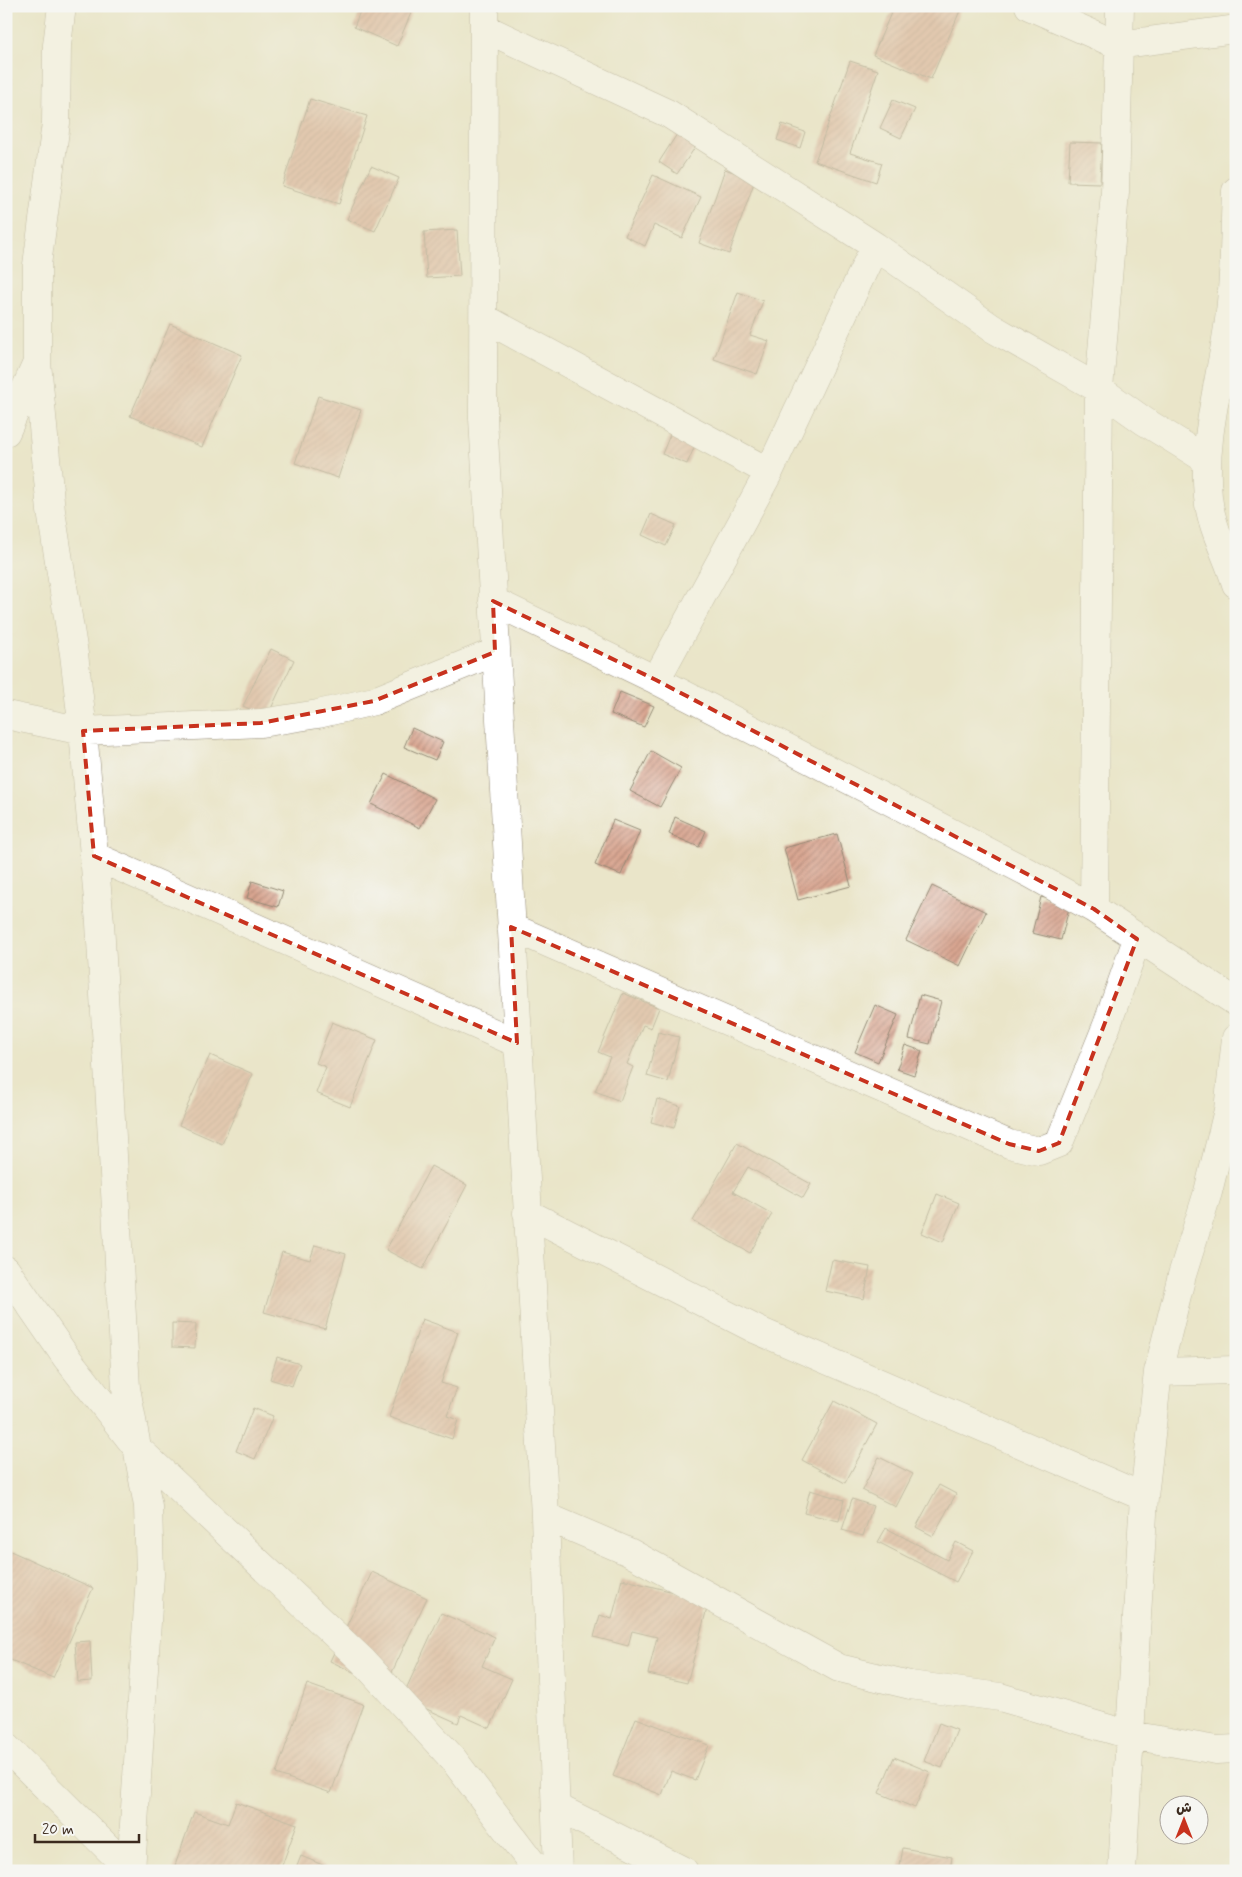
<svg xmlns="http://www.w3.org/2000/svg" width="1242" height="1877" font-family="Mynerve,'Playpen Sans Arabic',sans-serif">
	<defs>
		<pattern id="building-hatch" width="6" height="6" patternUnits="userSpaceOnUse" patternTransform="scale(1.25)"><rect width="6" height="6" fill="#d9a691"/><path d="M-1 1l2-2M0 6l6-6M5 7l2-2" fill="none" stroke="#b18776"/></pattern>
	</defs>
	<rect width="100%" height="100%" fill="#f6f6f2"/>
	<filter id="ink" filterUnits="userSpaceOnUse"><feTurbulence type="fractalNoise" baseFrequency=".02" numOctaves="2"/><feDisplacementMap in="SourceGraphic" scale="10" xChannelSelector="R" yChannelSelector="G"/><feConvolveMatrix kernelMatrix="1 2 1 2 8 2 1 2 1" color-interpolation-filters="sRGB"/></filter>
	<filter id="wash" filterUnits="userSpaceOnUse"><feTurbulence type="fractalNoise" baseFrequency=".0096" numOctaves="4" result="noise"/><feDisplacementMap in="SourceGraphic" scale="20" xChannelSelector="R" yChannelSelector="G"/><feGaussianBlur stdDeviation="1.12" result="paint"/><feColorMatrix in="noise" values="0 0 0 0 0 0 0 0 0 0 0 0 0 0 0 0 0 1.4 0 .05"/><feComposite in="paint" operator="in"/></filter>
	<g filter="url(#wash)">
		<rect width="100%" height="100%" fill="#eae5c9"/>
		<g id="blocks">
			<!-- building -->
			<path fill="url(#building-hatch)" d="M 362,6 L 414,6 L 397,46 L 354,27 Z
				M 894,6 L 962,6 L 931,79 L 873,55 Z
				M 850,61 L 878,70 L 850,153 L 882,163 L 876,182 L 815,161 Z
				M 310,99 L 367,116 L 339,204 L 282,186 Z
				M 893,100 L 915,109 L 901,138 L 880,128 Z
				M 782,124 L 805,132 L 800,148 L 777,140 Z
				M 679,131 L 698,143 L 677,174 L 659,162 Z
				M 1070,142 L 1102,143 L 1100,183 L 1068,182 Z
				M 371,166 L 399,178 L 375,231 L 347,219 Z
				M 725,169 L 755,180 L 729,254 L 699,243 Z
				M 653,175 L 701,197 L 682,238 L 654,225 L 645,246 L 625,236 Z
				M 457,230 L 460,276 L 427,278 L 424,232 Z
				M 738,292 L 763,301 L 750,335 L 769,341 L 757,374 L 714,359 Z
				M 170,324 L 242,355 L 202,447 L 130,416 Z
				M 318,396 L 361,410 L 338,478 L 295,463 Z
				M 672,430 L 697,441 L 687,464 L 662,454 Z
				M 651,514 L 676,525 L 666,546 L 642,535 Z
				M 271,649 L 294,660 L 267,717 L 243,706 Z
				M 620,692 L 654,706 L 644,727 L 611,714 Z
				M 412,728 L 443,742 L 435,760 L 404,747 Z
				M 651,751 L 681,768 L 660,807 L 630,791 Z
				M 386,774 L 435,799 L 420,828 L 371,804 Z
				M 675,817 L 706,831 L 699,847 L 669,834 Z
				M 613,820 L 640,831 L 621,875 L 595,865 Z
				M 837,834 L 851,886 L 798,900 L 784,848 Z
				M 252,881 L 283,891 L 278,907 L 247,898 Z
				M 932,886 L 986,912 L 960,966 L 906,940 Z
				M 1041,897 L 1070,904 L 1061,940 L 1032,933 Z
				M 623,993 L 659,1008 L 651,1028 L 643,1025 L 627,1064 L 633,1067 L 620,1101 L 595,1091 L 610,1057 L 598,1052 Z
				M 920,995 L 941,1001 L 930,1044 L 909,1039 Z
				M 875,1005 L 898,1015 L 878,1062 L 855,1052 Z
				M 332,1022 L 377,1040 L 350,1107 L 316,1093 L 326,1067 L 316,1063 Z
				M 658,1032 L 679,1037 L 668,1082 L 647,1076 Z
				M 905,1045 L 922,1051 L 914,1075 L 897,1069 Z
				M 210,1055 L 253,1074 L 222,1144 L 179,1125 Z
				M 657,1099 L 680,1106 L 674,1128 L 651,1122 Z
				M 737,1143 L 811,1184 L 803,1198 L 748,1167 L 733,1192 L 772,1214 L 750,1253 L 693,1221 Z
				M 431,1166 L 467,1185 L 423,1269 L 386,1250 Z
				M 937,1194 L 959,1203 L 943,1242 L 922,1233 Z
				M 315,1245 L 346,1254 L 325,1329 L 264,1312 L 282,1252 L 310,1260 Z
				M 832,1260 L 870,1267 L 864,1299 L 825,1291 Z
				M 422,1319 L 458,1332 L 441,1383 L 457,1388 L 447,1416 L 458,1420 L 452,1439 L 389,1417 Z
				M 172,1323 L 196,1324 L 195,1348 L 172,1347 Z
				M 277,1357 L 300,1364 L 292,1386 L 270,1379 Z
				M 834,1401 L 877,1424 L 845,1483 L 802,1460 Z
				M 253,1408 L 273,1416 L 255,1459 L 236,1451 Z
				M 879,1457 L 913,1474 L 896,1507 L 862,1490 Z
				M 939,1485 L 956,1494 L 933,1536 L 916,1527 Z
				M 810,1490 L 844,1500 L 839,1521 L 804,1513 Z
				M 852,1499 L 873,1506 L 863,1536 L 842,1530 Z
				M 886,1528 L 947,1560 L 956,1542 L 973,1551 L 956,1582 L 878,1542 Z
				M 6,1549 L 93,1588 L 53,1678 L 6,1658 Z
				M 372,1572 L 427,1598 L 385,1687 L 330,1661 Z
				M 622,1579 L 709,1601 L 687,1683 L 648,1674 L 657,1637 L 632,1631 L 628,1646 L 594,1637 L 600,1615 L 612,1619 Z
				M 441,1613 L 495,1637 L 482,1666 L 512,1679 L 490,1728 L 461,1715 L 458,1723 L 402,1698 Z
				M 90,1641 L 92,1681 L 78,1682 L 75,1642 Z
				M 307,1684 L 363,1704 L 331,1793 L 276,1774 Z
				M 636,1718 L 709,1745 L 695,1780 L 671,1771 L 662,1795 L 613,1776 Z
				M 939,1723 L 957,1730 L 942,1768 L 924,1761 Z
				M 894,1757 L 930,1772 L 915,1808 L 879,1793 Z
				M 236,1802 L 297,1824 L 280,1871 L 173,1871 L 194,1812 L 228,1824 Z
				M 903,1848 L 952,1857 L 950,1871 L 899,1871 Z
				M 301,1856 L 337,1871 L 295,1871 Z"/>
		</g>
	</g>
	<g filter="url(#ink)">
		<use href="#blocks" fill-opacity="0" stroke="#928874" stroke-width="1"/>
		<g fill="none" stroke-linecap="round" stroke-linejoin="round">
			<defs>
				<path id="minor" d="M 62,6 L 57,45 L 56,123 L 37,265 L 37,363 L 51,511 L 74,654 L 83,731 L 100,923 L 126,1388 L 148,1506 L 150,1575 L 131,1871
					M 484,6 L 483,418 L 545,1516 L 558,1871
					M 1029,6 L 1118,45 L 1236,29
					M 484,28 L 669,114 L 875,246 L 992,328 L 1099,389 L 1144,421 L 1207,460
					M 1236,191 C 1234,233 1235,278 1229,320 C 1221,379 1202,438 1208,497 C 1211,528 1227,554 1236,584
					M 484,318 L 769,472
					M 6,432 L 36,365
					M 493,601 L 656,680 L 1031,874 L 1094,909 L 1236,1002
					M 656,680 L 769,472 L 875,246
					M 6,715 L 83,731 L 261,723 L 318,714 L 374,701 L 495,652
					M 94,856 L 517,1043
					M 1094,909 L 1099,389 L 1115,192 L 1120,6
					M 511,927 L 1009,1144 L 1039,1151 L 1059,1143 L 1107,1025 L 1137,939
					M 527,1213 L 757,1330 L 1144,1497
					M 6,1270 L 66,1357 L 138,1449 L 363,1661 L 453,1759 L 538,1871
					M 1158,1372 L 1236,1370
					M 545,1516 L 629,1552 L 839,1668 L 910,1685 L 1000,1697 L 1130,1735 L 1216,1750 L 1236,1749
					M 6,1747 L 131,1871
					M 556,1807 L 684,1871
					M 1122,1871 L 1144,1497 L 1158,1372 L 1182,1275 L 1208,1192 L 1228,1110 L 1236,1038"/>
			</defs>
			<!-- minor casing -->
			<use href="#minor" stroke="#928874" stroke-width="29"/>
			<!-- minor -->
			<use href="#minor" stroke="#fff" stroke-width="28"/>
		</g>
	</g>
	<!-- marked area -->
	<path d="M0 0H1242V1877H0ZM 493,601 L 656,680 L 1094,909 L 1137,939 L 1059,1143 L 1039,1151 L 1009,1144 L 511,927 L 517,1043 L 94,856 L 83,731 L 261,723 L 374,701 L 495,652 Z" fill="#eae5c9" fill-opacity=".55" fill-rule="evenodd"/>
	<path fill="none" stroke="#c8321e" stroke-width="4" stroke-dasharray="10 6" stroke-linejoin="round" d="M 493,601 L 656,680 L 1094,909 L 1137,939 L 1059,1143 L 1039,1151 L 1009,1144 L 511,927 L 517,1043 L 94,856 L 83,731 L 261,723 L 374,701 L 495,652 Z"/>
	<!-- margin -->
	<rect width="1242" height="1877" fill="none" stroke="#f6f6f2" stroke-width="25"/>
	<!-- north arrow -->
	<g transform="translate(1184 1820)"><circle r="24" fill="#f6f6f2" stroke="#aba49d"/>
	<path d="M0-4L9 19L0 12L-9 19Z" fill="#c8321e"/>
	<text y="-8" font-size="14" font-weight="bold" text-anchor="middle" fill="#3b2a1e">ش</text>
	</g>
	<!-- scale -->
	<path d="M35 1834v8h104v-8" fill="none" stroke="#3b2a1e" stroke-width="2.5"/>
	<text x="42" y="1834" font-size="15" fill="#3b2a1e" stroke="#f6f6f2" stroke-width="4" paint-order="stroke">20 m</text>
</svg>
